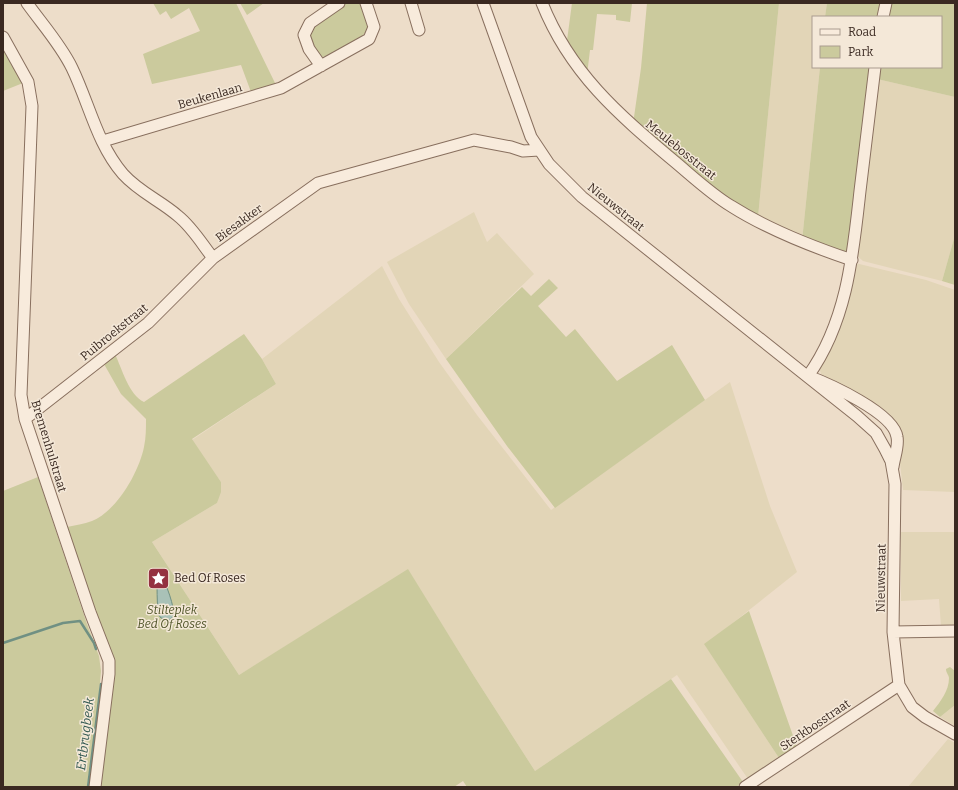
<svg xmlns="http://www.w3.org/2000/svg" width="958" height="790" font-family="Bitter,serif">
	<rect width="100%" height="100%" fill="#edddc9"/>
	<!-- farmland -->
	<path fill="#e2d5b7" d="M 779,3 L 827,3 L 825,17 L 813,17 L 813,67 L 820,67 L 802,241 L 758,217 Z
		M 877,79 L 955,97 L 955,235 L 942,281 L 863,261 L 855,254 Z
		M 474,212 L 487,242 L 497,233 L 534,274 L 446,359 L 409,304 L 387,262 Z
		M 855,263 L 926,280 L 955,290 L 955,492 L 903,490 L 898,445 L 901,429 L 877,407 L 821,374 L 819,367 Z
		M 382,266 L 399,299 L 439,362 L 477,415 L 551,510 L 730,382 L 770,506 L 797,572 L 705,645 L 779,758 L 748,779 L 677,675 L 535,771 L 474,676 L 408,570 L 239,675 L 152,542 L 217,503 L 221,482 L 192,440 L 276,384 L 262,359 Z
		M 955,524 L 955,627 L 941,626 L 939,599 L 901,601 L 901,532 L 954,532 Z
		M 955,705 L 955,726 L 940,717 Z
		M 948,739 L 955,743 L 955,787 L 908,787 Z"/>
	<!-- green -->
	<path fill="#cbca9d" d="M 153,3 L 236,3 L 276,85 L 251,92 L 241,65 L 152,84 L 143,54 L 200,31 L 189,8 L 171,19 L 166,11 L 160,15 Z
		M 240,3 L 264,3 L 247,15 Z
		M 343,3 L 361,3 L 368,29 C 363,39 332,56 321,57 L 309,41 L 309,29 Z
		M 572,3 L 632,3 L 630,22 L 616,20 L 616,15 L 597,14 L 593,50 L 590,50 L 587,75 L 566,48 Z
		M 647,3 L 779,3 L 758,217 L 728,201 L 633,124 L 641,68 Z
		M 827,3 L 882,3 L 879,17 L 825,17 Z
		M 889,3 L 955,3 L 955,97 L 877,79 L 878,67 L 941,67 L 941,17 L 886,17 Z
		M 3,49 L 23,83 L 3,91 Z
		M 820,67 L 872,67 L 850,254 L 802,241 Z
		M 955,235 L 955,285 L 942,281 Z
		M 549,279 L 558,288 L 538,306 L 566,337 L 575,329 L 617,381 L 672,345 L 705,400 L 555,508 L 507,446 L 446,359 L 522,287 L 531,296 Z
		M 244,334 L 262,359 L 276,384 L 192,439 L 221,482 L 221,492 L 217,503 L 152,542 L 239,675 L 408,569 L 474,676 L 535,771 L 671,679 L 743,782 L 736,787 L 467,787 L 463,781 L 454,787 L 100,787 L 112,680 L 67,527 C 75,525 84,524 92,521 C 117,511 139,472 144,447 C 146,438 146,428 146,419 L 121,394 L 104,364 L 115,354 C 122,369 129,395 144,402 Z
		M 38,477 L 87,624 L 99,656 L 101,671 L 98,705 L 87,787 L 3,787 L 3,491 Z
		M 749,611 L 797,747 L 779,758 L 704,644 Z
		M 950,667 L 955,671 L 955,705 L 940,717 L 933,711 C 940,702 949,691 949,678 C 949,675 946,673 946,669 Z"/>
	<!-- water -->
	<path fill="#a9c1b7" stroke="#709083" d="M 161,574 C 165,582 176,608 173,617 L 169,620 L 161,618 L 158,614 C 157,601 157,588 157,575 Z"/>
	<g fill="none" stroke-linecap="round" stroke-linejoin="round">
		<!-- stream -->
		<path stroke="#709083" stroke-width="2.5" d="M 3,643 L 63,623 L 80,621 L 94,643 L 96,649
			M 88,787 L 101,684"/>
		<defs>
			<path id="minor" d="M 27,3 C 42,24 61,45 72,68 C 89,103 97,144 123,174 C 139,192 161,201 178,216 C 192,227 202,244 213,258
				M 411,3 L 419,30
				M 483,3 L 531,137 L 549,164 L 582,197 L 857,416 L 876,433 L 885,449 L 891,461 L 895,484 L 893,632 L 899,685 L 912,707 L 925,717 L 955,734
				M 542,3 C 570,73 618,114 674,161 C 692,176 711,194 731,206 C 769,230 810,246 852,260
				M 883,17 L 886,3
				M 3,37 L 28,82 L 32,106 L 21,395 L 25,419 L 90,612 L 109,661 L 109,674 L 95,787
				M 321,66 L 309,49 L 304,35 L 310,23 L 339,3
				M 875,67 C 870,108 865,150 860,191 C 853,255 847,322 808,376 C 829,384 894,413 897,437 C 899,446 894,458 893,467
				M 103,141 L 281,88 L 369,39 L 374,27 L 366,3
				M 25,419 L 148,323 L 213,258 L 318,183 L 474,140 L 511,147 L 523,151 L 539,150
				M 893,632 L 955,631
				M 745,787 L 899,685"/>
		</defs>
		<!-- minor casing -->
		<use href="#minor" stroke="#886f5e" stroke-width="13"/>
		<!-- minor -->
		<use href="#minor" stroke="#f8ebdc" stroke-width="11"/>
	</g>
	<!-- icons -->
	<defs>
		<symbol id="sight-square" viewBox="-11 -11 22 22"><rect x="-9" y="-9" width="18" height="18" rx="4" fill="#943140" stroke="#f4e8d8"/><path d="M0-6L1.8-2.2L6-1.7L2.9 1.2L3.7 5.4L0 3.3L-3.7 5.4L-2.9 1.2L-6-1.7L-1.8-2.2Z" fill="#fff"/></symbol>
	</defs>
	<g fill-rule="evenodd">
		<use href="#sight-square" x="146" y="566" width="25" height="25"/>
	</g>
	<g text-anchor="middle" dominant-baseline="central" stroke-width="3" stroke-linejoin="round" paint-order="stroke">
		<!-- street labels -->
		<g font-size="12" fill="#3a2921" stroke="#f4e8d8">
			<text transform="translate(210 96) rotate(-16)">Beukenlaan</text>
			<text transform="translate(681 150) rotate(39)">Meulebosstraat</text>
			<text transform="translate(616 207) rotate(39)">Nieuwstraat</text>
			<text transform="translate(239 223) rotate(-36)">Biesakker</text>
			<text transform="translate(114 332) rotate(-39)">Puibroekstraat</text>
			<text transform="translate(49 446) rotate(73)">Bremenhulstraat</text>
			<text transform="translate(881 578) rotate(-89)">Nieuwstraat</text>
			<text transform="translate(815 725) rotate(-34)">Sterkbosstraat</text>
		</g>
		<!-- poi labels -->
		<g font-size="12" fill="#3a2921" stroke="#f4e8d8" text-anchor="start">
			<text x="174" y="578">Bed Of Roses</text>
		</g>
		<!-- park labels -->
		<g font-size="12" font-style="italic" fill="#505529" stroke="#f4e8d8">
			<text x="172" y="610">Stilteplek<tspan x="172" dy="14">Bed Of Roses</tspan></text>
		</g>
		<!-- water labels -->
		<g font-size="13" font-style="italic" fill="#315850" stroke="#f4e8d8">
			<text transform="translate(85 734) rotate(-83)">Ertbrugbeek</text>
		</g>
	</g>
	<!-- border -->
	<rect width="958" height="790" fill="none" stroke="#3a2921" stroke-width="8"/>
	<!-- legend -->
	<rect x="812" y="16" width="130" height="52" fill="#f4e8d8" stroke="#aa9c8f"/>
	<rect x="820" y="29" width="20" height="6" fill="#f8ebdc" stroke="#aa9c8f"/>
	<text x="848" y="36" font-size="12" fill="#3a2921">Road</text>
	<rect x="820" y="46" width="20" height="12" fill="#cbca9d" stroke="#aa9c8f"/>
	<text x="848" y="56" font-size="12" fill="#3a2921">Park</text>
</svg>
